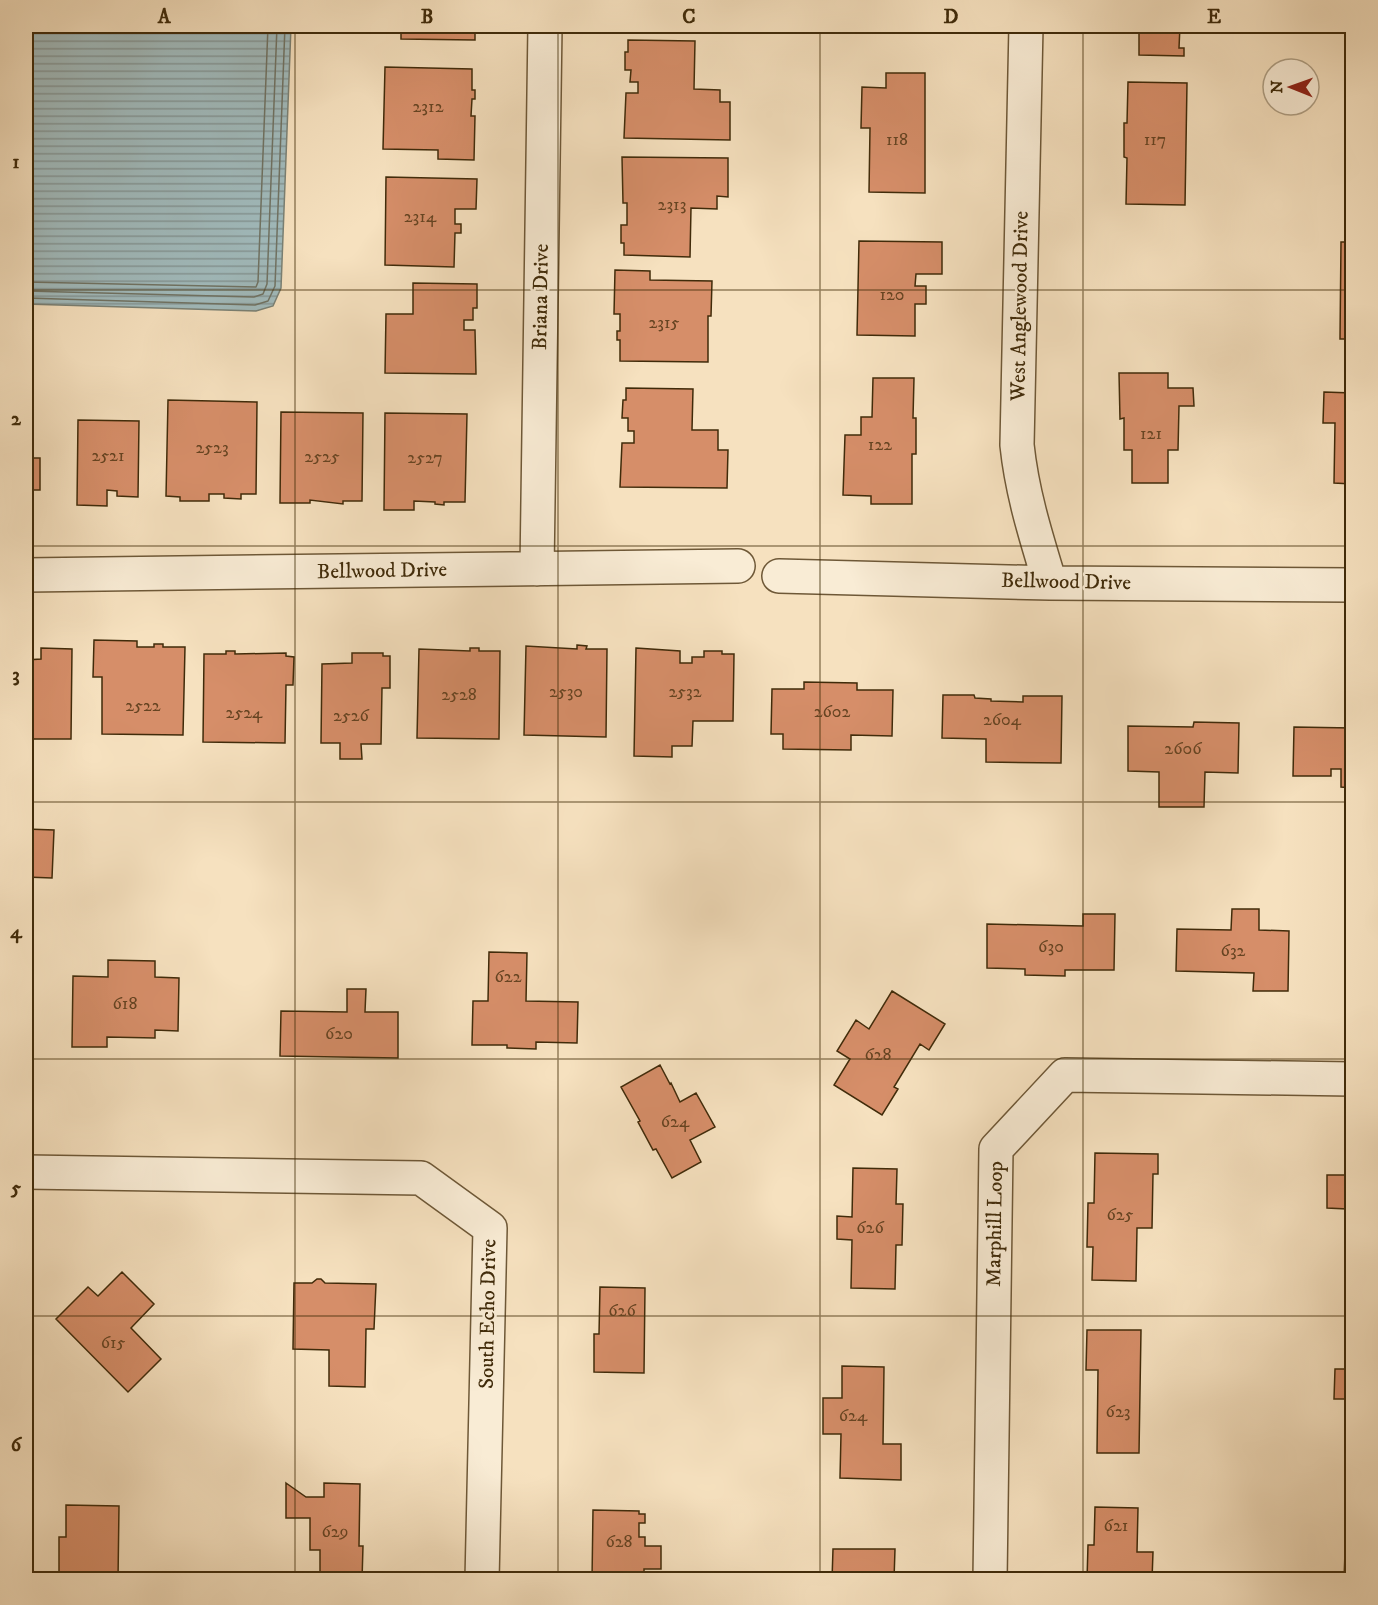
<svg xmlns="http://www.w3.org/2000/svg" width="1378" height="1605" font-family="'IM FELL DW Pica',serif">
	<defs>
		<pattern id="water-rules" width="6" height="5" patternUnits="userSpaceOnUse" patternTransform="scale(1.5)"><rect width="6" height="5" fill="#a1bbbd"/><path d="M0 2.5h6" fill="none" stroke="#859898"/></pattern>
	</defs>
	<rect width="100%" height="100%" fill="#f6e1bf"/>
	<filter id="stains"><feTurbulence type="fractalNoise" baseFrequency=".00333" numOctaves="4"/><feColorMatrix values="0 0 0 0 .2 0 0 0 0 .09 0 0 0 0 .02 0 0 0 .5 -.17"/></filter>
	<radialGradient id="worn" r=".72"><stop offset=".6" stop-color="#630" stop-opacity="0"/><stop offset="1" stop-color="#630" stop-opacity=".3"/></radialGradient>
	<!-- water -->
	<path fill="url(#water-rules)" stroke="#7a8175" stroke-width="1.5" d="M 26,26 L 291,26 L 281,288 L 273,306 L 256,311 L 26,304 Z"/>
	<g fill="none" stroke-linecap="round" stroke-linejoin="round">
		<!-- shore -->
		<path stroke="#707364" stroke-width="1.5" d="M 26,282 L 256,287 L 258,282 L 268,26
			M 26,291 L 254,297 L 263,294 L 267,284 L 277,26
			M 26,298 L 255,305 L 268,301 L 275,286 L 285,26"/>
	</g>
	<!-- building -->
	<path fill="#d68e69" stroke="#402b0a" stroke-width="1.5" d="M 401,26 L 475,26 L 475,40 L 401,39 Z
		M 1139,26 L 1180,26 L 1179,48 L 1184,48 L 1184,56 L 1139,55 Z
		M 628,40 L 695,41 L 694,89 L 720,90 L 720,102 L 730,102 L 730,140 L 624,138 L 626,93 L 638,93 L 638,82 L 630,82 L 631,70 L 625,70 L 625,52 L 628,52 Z
		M 385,67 L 472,69 L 472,90 L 475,90 L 475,99 L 472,99 L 471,116 L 475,116 L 474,160 L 438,159 L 438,150 L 383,149 Z
		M 886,73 L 925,73 L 925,193 L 869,192 L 870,128 L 861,128 L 862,87 L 886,88 Z
		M 1128,82 L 1187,83 L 1185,205 L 1126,204 L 1127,158 L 1124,157 L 1124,123 L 1127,123 Z
		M 622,157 L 728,158 L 728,197 L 717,196 L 717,209 L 691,208 L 690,257 L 624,255 L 624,243 L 621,243 L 621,225 L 627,225 L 627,203 L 623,203 Z
		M 386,177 L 477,179 L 476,209 L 455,209 L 455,224 L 461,224 L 461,233 L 455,233 L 454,267 L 385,265 Z
		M 859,241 L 942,242 L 942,274 L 916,274 L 915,286 L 926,286 L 926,304 L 915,304 L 915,336 L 857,335 Z
		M 1341,242 L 1352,242 L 1352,339 L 1340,339 Z
		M 615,270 L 650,271 L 650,280 L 712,281 L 711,316 L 708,316 L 708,362 L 620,361 L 620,340 L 617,340 L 617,331 L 620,331 L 620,314 L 614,314 Z
		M 413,283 L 477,284 L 477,308 L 473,308 L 473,320 L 464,320 L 464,330 L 475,330 L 476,374 L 385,373 L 386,314 L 413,314 Z
		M 1119,373 L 1168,373 L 1168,388 L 1193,388 L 1194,406 L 1179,406 L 1178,450 L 1168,450 L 1168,483 L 1132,483 L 1132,450 L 1124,450 L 1124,418 L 1120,419 Z
		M 873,378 L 914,378 L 913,418 L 916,418 L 916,454 L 912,454 L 912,504 L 871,504 L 871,496 L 843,495 L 845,435 L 861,435 L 861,417 L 872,417 Z
		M 626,388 L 693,389 L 692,430 L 718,430 L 718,450 L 728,450 L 727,488 L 620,487 L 622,443 L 634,443 L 634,431 L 628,431 L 628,418 L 622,418 L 623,400 L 626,400 Z
		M 1324,392 L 1352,393 L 1352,484 L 1334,483 L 1335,423 L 1323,423 Z
		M 168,400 L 257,402 L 256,494 L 241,494 L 241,499 L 224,498 L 224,494 L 209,494 L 209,501 L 180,501 L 180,497 L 166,496 Z
		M 281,412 L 363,413 L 362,501 L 343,501 L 343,504 L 310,500 L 310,503 L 280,503 Z
		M 385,413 L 467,414 L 465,502 L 444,502 L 444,505 L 435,504 L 435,502 L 414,501 L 414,510 L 384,510 Z
		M 78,420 L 139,421 L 138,497 L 117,496 L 117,491 L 107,490 L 107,506 L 77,505 Z
		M 26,458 L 40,458 L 40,490 L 26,490 Z
		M 94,640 L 137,641 L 137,647 L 154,647 L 154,644 L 163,644 L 163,647 L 185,647 L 183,735 L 102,734 L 102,677 L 93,677 Z
		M 577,645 L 587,646 L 586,649 L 607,649 L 606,737 L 524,735 L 526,646 L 577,649 Z
		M 41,648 L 72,649 L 71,739 L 26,739 L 26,660 L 41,659 Z
		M 470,648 L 479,648 L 479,651 L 500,651 L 499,739 L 417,738 L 419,649 L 470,651 Z
		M 636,648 L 680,651 L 680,663 L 692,663 L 692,657 L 704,657 L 704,651 L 722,651 L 722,654 L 734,654 L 733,721 L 693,721 L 692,746 L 672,746 L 672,757 L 634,756 Z
		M 226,651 L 235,651 L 235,654 L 286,653 L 286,656 L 294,657 L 293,685 L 286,685 L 285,743 L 203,742 L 204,654 L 226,654 Z
		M 352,653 L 383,653 L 383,656 L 390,656 L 390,688 L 382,688 L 381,744 L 361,744 L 362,759 L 340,759 L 340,743 L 321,743 L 322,664 L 352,663 Z
		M 804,682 L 857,683 L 857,690 L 893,690 L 892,736 L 851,735 L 851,750 L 783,749 L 783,734 L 771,734 L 772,689 L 804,689 Z
		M 943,695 L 974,695 L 975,698 L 991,699 L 991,701 L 1023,702 L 1023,696 L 1062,696 L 1061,763 L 986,762 L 986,739 L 942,738 Z
		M 1194,722 L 1239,723 L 1238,773 L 1205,772 L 1204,807 L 1159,807 L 1159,772 L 1128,771 L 1128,726 L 1193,727 Z
		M 1294,727 L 1352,728 L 1352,788 L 1341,787 L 1341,769 L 1331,769 L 1331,776 L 1293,776 Z
		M 26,829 L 54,830 L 52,878 L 26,877 Z
		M 1232,909 L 1259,909 L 1259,930 L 1289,931 L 1288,991 L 1253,991 L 1254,973 L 1176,971 L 1177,929 L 1231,930 Z
		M 1083,914 L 1115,914 L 1114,970 L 1065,970 L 1065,976 L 1025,975 L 1025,969 L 987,968 L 987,924 L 1083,926 Z
		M 1350,931 L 1352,931 L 1352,996 L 1349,996 Z
		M 489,952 L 527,953 L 526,1001 L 578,1002 L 577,1043 L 536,1042 L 536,1049 L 507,1048 L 507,1045 L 472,1045 L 473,1001 L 488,1001 Z
		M 108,960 L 155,961 L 155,977 L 179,978 L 178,1031 L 155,1030 L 155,1038 L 107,1037 L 107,1047 L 72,1047 L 73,976 L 108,977 Z
		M 347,989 L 366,989 L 365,1012 L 398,1012 L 398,1058 L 280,1056 L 281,1011 L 347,1012 Z
		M 892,991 L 945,1024 L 929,1050 L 920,1044 L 894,1087 L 898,1089 L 882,1115 L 834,1085 L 850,1059 L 837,1051 L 856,1020 L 869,1029 Z
		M 660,1065 L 670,1084 L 671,1083 L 680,1102 L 696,1093 L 715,1127 L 690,1140 L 701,1162 L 672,1178 L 656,1149 L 653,1150 L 638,1122 L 640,1121 L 621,1087 Z
		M 1095,1153 L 1158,1154 L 1158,1174 L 1153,1174 L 1152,1228 L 1137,1228 L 1136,1281 L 1092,1280 L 1093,1247 L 1087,1247 L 1088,1203 L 1094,1203 Z
		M 853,1168 L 897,1169 L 896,1204 L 903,1204 L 902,1245 L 896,1245 L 895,1289 L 851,1288 L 852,1240 L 837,1239 L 837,1216 L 852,1217 Z
		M 1327,1175 L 1352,1175 L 1352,1239 L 1347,1239 L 1347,1209 L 1327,1208 Z
		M 122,1272 L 154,1304 L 131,1328 L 161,1359 L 128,1392 L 56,1319 L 88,1287 L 98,1296 Z
		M 317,1279 L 321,1279 L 325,1283 L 376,1284 L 374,1329 L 366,1329 L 365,1387 L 329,1386 L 329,1350 L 293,1349 L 294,1283 L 312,1283 Z
		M 600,1287 L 645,1288 L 644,1373 L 594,1372 L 594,1334 L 599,1334 Z
		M 1087,1330 L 1141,1330 L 1139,1453 L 1097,1453 L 1098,1370 L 1086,1370 Z
		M 842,1366 L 884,1367 L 883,1444 L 901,1444 L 901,1480 L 840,1478 L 841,1434 L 823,1434 L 823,1398 L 842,1398 Z
		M 1335,1369 L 1352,1369 L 1352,1399 L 1334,1399 Z
		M 286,1483 L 306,1497 L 324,1497 L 324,1483 L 360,1484 L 359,1546 L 363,1546 L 362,1580 L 320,1580 L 320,1550 L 310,1550 L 310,1518 L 286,1518 Z
		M 66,1505 L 119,1506 L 118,1580 L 59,1580 L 59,1537 L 66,1537 Z
		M 1095,1507 L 1138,1508 L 1137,1552 L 1153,1552 L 1152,1580 L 1087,1580 L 1088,1545 L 1094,1545 Z
		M 593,1510 L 639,1511 L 639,1514 L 645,1514 L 645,1523 L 639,1523 L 639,1537 L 645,1537 L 645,1546 L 661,1546 L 661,1569 L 644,1569 L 644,1580 L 592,1580 Z
		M 833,1549 L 895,1549 L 894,1580 L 832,1580 Z
		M 1345,1552 L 1352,1552 L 1352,1580 L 1344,1580 Z"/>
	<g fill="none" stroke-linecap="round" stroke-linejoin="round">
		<defs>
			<path id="street" d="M 1026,26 L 1017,445 C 1022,493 1036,537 1050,583
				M 537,569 L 545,26
				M 26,575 L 738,566
				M 779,576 L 1050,583 L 1352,585
				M 26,1172 L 421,1178 L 490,1228 L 482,1580
				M 990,1580 L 996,1149 L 1065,1075 L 1352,1079"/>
		</defs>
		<!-- street casing -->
		<use href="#street" stroke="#6e5837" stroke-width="36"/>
		<!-- street -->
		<use href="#street" stroke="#f9ecd5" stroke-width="33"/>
	</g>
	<!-- grid -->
	<path fill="none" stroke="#402b0a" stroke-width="1.5" stroke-opacity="0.55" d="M 295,26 L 295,1580M 558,26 L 558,1580M 820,26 L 820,1580M 1083,26 L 1083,1580M 26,290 L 1352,290M 26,546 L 1352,546M 26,802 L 1352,802M 26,1059 L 1352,1059M 26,1316 L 1352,1316"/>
	<g text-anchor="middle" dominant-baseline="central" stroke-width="5" stroke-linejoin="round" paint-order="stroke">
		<!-- number labels -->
		<g font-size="18" fill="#642">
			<text x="428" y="107">2312</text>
			<text x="897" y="140">118</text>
			<text x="1155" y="140">117</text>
			<text x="672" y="205">2313</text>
			<text x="420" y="217">2314</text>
			<text x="892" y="295">120</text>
			<text x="664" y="323">2315</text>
			<text x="1151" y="434">121</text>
			<text x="880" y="445">122</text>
			<text x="212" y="448">2523</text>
			<text x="108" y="456">2521</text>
			<text x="322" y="457">2525</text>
			<text x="425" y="458">2527</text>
			<text x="566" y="692">2530</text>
			<text x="685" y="692">2532</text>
			<text x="459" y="695">2528</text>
			<text x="143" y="706">2522</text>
			<text x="832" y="712">2602</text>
			<text x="244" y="713">2524</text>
			<text x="351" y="716">2526</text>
			<text x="1002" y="720">2604</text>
			<text x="1183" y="749">2606</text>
			<text x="1051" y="947">630</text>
			<text x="1233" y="951">632</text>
			<text x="508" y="977">622</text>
			<text x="125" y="1004">618</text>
			<text x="339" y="1034">620</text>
			<text x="878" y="1055">628</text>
			<text x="675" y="1122">624</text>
			<text x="1120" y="1215">625</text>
			<text x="870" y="1228">626</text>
			<text x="622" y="1311">626</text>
			<text x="113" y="1343">615</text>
			<text x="1118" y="1412">623</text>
			<text x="853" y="1416">624</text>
			<text x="1116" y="1526">621</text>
			<text x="335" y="1532">629</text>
			<text x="619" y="1542">628</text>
		</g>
		<!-- street labels -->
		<g font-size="21" fill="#402b0a" stroke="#f9ecd5">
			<text transform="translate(541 297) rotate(-89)">Briana Drive</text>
			<text transform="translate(1020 306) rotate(-89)">West Anglewood Drive</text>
			<text transform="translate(382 571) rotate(-1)">Bellwood Drive</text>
			<text transform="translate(1066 582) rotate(1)">Bellwood Drive</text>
			<text transform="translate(995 1224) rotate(-89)">Marphill Loop</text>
			<text transform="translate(488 1314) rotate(-89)">South Echo Drive</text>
		</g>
	</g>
	<!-- margin -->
	<rect width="1378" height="1605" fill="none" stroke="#f6e1bf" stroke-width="66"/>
	<!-- north arrow -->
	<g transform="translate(1291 87) rotate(271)"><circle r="28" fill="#f9ecd5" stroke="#af9f84" stroke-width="1.5"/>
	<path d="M0-4.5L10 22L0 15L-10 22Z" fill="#8f2418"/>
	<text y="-9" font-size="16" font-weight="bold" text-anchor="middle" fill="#402b0a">N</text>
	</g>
	<rect x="33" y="33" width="1312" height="1539" fill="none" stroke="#402b0a" stroke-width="2"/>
	<g font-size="20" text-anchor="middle" font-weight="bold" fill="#402b0a">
		<text x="164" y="23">A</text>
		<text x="427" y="23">B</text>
		<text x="689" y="23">C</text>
		<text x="951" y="23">D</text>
		<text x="1214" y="23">E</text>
		<text x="16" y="168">1</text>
		<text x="16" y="425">2</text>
		<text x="16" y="681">3</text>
		<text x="16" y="938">4</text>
		<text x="16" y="1194">5</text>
		<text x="16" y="1451">6</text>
	</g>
	<rect width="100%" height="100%" filter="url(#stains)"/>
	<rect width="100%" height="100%" fill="url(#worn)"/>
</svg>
